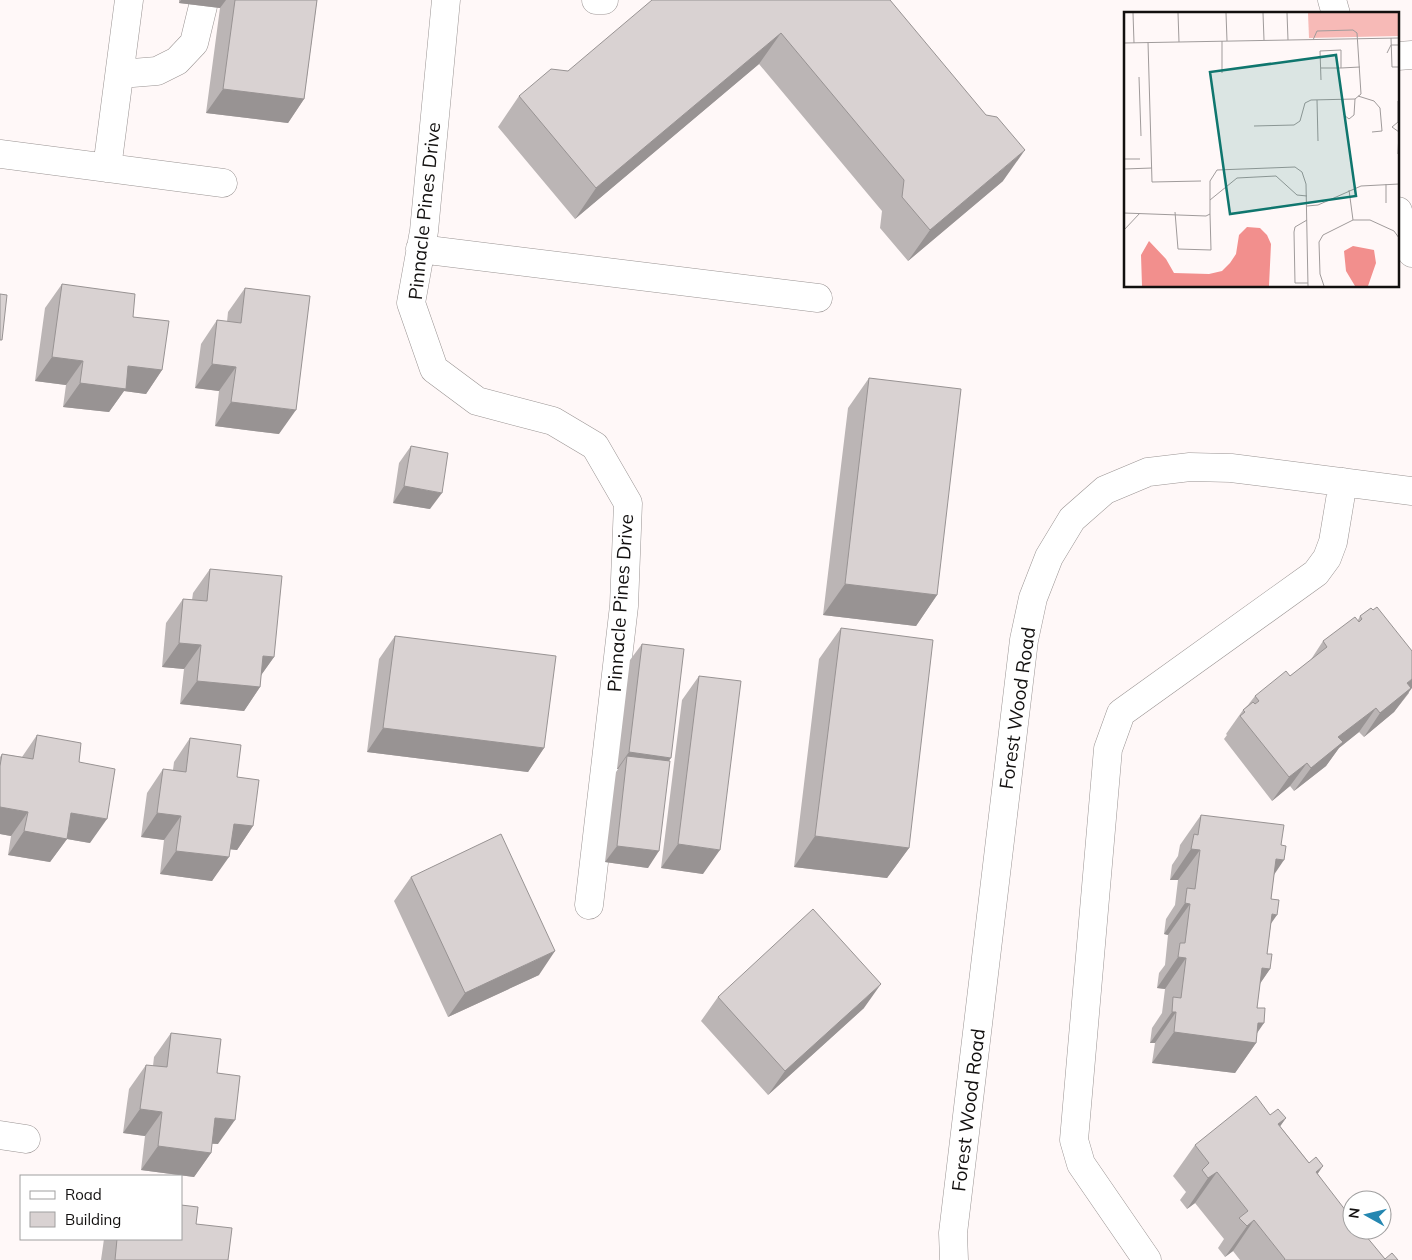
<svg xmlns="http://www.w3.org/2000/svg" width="1412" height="1260" font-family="Mulish,sans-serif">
	<rect width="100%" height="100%" fill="#fff8f8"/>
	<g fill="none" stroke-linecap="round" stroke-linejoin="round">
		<defs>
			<path id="minor" d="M 446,0 L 424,231 L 411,303 L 434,369 L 477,401 L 553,421 L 595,446 L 628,503 L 624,606 L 589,905
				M 596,0 L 604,0
				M 1332,0 L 1336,14
				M 1398,56 L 1412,55
				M 120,74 L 157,71 L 177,61 L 194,43 L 203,6
				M 0,154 L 223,183
				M 107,168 L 129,0
				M 1398,211 L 1412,253
				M 420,249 L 818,298
				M 0,1135 L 26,1139
				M 954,1260 L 953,1233 L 1024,640 L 1033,598 L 1049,557 L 1072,519 L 1105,490 L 1148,472 L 1190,467 L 1231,468 L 1412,491
				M 1147,1260 L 1081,1164 L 1074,1140 L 1108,749 L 1121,713 L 1316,573 L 1327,558 L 1333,542 L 1343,482"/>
		</defs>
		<!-- minor casing -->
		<use href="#minor" stroke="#9a9493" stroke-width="29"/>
		<!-- minor -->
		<use href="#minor" stroke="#fff" stroke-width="28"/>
	</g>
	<!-- wall -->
	<path fill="#bbb5b5" d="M 179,0 L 317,0 L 304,99 L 288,123 L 206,113 L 220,8 L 179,3 Z
		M 890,0 L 1003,181 L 908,261 L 880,228 L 882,211 L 759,64 L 575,219 L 498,127 L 519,96 L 568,71 Z
		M 62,284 L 133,317 L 162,370 L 146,394 L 124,391 L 109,412 L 63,407 L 66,385 L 35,381 L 45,308 Z
		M 245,288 L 279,434 L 215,426 L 219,391 L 195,388 L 201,344 L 217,320 L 227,322 L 228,312 Z
		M 869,378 L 937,595 L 916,626 L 823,615 L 848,408 Z
		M 411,446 L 430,509 L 393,503 L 399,463 Z
		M 210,569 L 274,657 L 261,675 L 260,687 L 244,711 L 180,704 L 184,669 L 162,667 L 166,623 L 183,599 L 192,600 L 193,593 Z
		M 1371,608 L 1409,693 L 1394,712 L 1364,737 L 1359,732 L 1339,748 L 1326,766 L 1294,791 L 1290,786 L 1272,801 L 1224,739 L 1227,735 L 1226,734 L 1243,710 L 1248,705 L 1255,696 L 1290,676 L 1310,661 L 1323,641 L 1358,620 L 1360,616 Z
		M 841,628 L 909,848 L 887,878 L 794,867 L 819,659 Z
		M 395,636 L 544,748 L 528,772 L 367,752 L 379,659 Z
		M 642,644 L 669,761 L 648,868 L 605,862 L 616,772 L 618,769 L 617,769 L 630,660 Z
		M 699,676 L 703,874 L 661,868 L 682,700 Z
		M 37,735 L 79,762 L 90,843 L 67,839 L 50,862 L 8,855 L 11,836 L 0,834 L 0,757 L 2,754 L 22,757 Z
		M 190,738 L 237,777 L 253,826 L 237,850 L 230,849 L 212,881 L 160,874 L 164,840 L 141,837 L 147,793 L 163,769 L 173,770 L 174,762 Z
		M 1201,815 L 1274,875 L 1271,899 L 1271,923 L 1267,954 L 1270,969 L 1260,983 L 1257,1008 L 1257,1033 L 1256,1043 L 1235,1073 L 1152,1063 L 1155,1043 L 1150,1043 L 1152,1028 L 1162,1013 L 1165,989 L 1157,988 L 1159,973 L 1165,965 L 1168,935 L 1164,934 L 1166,919 L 1175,905 L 1178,880 L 1170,880 L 1172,865 L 1178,856 L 1180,845 Z
		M 411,877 L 539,975 L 448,1017 L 394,901 Z
		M 718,997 L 864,1008 L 768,1095 L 701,1021 Z
		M 171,1033 L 217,1073 L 218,1144 L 212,1144 L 211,1153 L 194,1177 L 141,1170 L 145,1136 L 123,1133 L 129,1089 L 146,1065 L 153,1066 L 154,1057 Z
		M 1270,1115 L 1286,1118 L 1280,1126 L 1318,1174 L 1352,1230 L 1385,1259 L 1398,1260 L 1240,1260 L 1233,1251 L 1225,1257 L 1218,1248 L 1224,1239 L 1195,1203 L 1187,1209 L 1180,1200 L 1186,1192 L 1173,1176 L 1195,1145 Z
		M 196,1224 L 228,1260 L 101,1260 L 104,1239 L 181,1239 Z"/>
	<!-- shaded-wall -->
	<path fill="#989393" d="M 181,0 L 226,0 L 220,8 L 179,3 Z
		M 781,33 L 759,64 L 575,219 L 596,188 Z
		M 223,89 L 304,99 L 288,123 L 206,113 Z
		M 1025,150 L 1003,181 L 908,261 L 930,230 Z
		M 52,357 L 83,361 L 66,385 L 35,381 Z
		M 212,364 L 236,367 L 219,391 L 195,388 Z
		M 128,366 L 162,370 L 146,394 L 124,391 L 109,412 L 63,407 L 80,383 Z
		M 231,402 L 296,410 L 279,434 L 215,426 Z
		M 404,486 L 442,493 L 430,509 L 393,503 Z
		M 845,584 L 937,595 L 916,626 L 823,615 Z
		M 179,643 L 201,645 L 184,669 L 162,667 Z
		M 263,656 L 274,657 L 257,681 Z
		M 1412,679 L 1412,688 L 1394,712 L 1364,737 L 1380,713 L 1407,683 Z
		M 197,681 L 260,687 L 244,711 L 180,704 Z
		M 1376,708 L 1359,732 L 1339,748 L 1326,766 L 1294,791 L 1311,768 L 1338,737 Z
		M 383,728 L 544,748 L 528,772 L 367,752 Z
		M 629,752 L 671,758 L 659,774 L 627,756 L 618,769 L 617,769 Z
		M 1307,763 L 1290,786 L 1272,801 L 1289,777 Z
		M 0,807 L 28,812 L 11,836 L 0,834 Z
		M 71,813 L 107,819 L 90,843 L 67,839 L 50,862 L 8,855 L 24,831 Z
		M 157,813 L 181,816 L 164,840 L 141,837 Z
		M 234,824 L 253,826 L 237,850 L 217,848 Z
		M 815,836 L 909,848 L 887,878 L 794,867 Z
		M 678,844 L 720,850 L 703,874 L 661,868 Z
		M 617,846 L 659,851 L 648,868 L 605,862 Z
		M 1191,849 L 1200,850 L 1178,880 L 1170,880 Z
		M 176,851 L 229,857 L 212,881 L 160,874 Z
		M 1276,859 L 1284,860 L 1263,891 Z
		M 1185,903 L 1190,904 L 1168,935 L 1164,934 Z
		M 1272,914 L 1277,915 L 1256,945 Z
		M 555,951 L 539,975 L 448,1017 L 465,993 Z
		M 1178,957 L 1186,958 L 1165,989 L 1157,988 Z
		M 1262,968 L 1270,969 L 1249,1000 Z
		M 881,984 L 864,1008 L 768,1095 L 785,1071 Z
		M 1172,1012 L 1176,1012 L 1155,1043 L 1150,1043 Z
		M 1258,1023 L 1264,1023 L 1251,1042 L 1256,1043 L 1235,1073 L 1152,1063 L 1174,1032 Z
		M 140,1109 L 162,1112 L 145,1136 L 123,1133 Z
		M 215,1118 L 235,1120 L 218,1144 L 198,1142 Z
		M 1286,1118 L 1264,1149 L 1278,1124 Z
		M 158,1146 L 211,1153 L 194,1177 L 141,1170 Z
		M 1323,1166 L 1302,1197 L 1316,1172 Z
		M 1217,1172 L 1195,1203 L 1187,1209 L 1208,1178 Z
		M 1254,1220 L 1233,1251 L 1225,1257 L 1247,1226 Z"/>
	<!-- building -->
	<path fill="#d9d2d2" stroke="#989393" d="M 235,0 L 317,0 L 304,99 L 223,89 Z
		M 652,0 L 890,0 L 986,115 L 997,117 L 1025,150 L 930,230 L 902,197 L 904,180 L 781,33 L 596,188 L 519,96 L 551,69 L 568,71 Z
		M 62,284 L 135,294 L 133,317 L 169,321 L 162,370 L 128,366 L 126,389 L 80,383 L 83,361 L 52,357 Z
		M 245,288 L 310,296 L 296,410 L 231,402 L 236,367 L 212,364 L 217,320 L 241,323 Z
		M 0,294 L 7,295 L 2,340 L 0,340 Z
		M 869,378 L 961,389 L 937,595 L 845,584 Z
		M 411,446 L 448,453 L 442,493 L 404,486 Z
		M 210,569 L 282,576 L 274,657 L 263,656 L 260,687 L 197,681 L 201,645 L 179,643 L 183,599 L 207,601 Z
		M 1377,607 L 1412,651 L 1412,679 L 1407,683 L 1411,688 L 1380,713 L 1376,708 L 1338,737 L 1343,742 L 1311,768 L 1307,763 L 1289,777 L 1240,716 L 1245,712 L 1243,710 L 1253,702 L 1255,704 L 1259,701 L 1255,696 L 1286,671 L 1290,676 L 1327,647 L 1323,641 L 1355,617 L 1359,622 L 1362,619 L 1360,616 L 1371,608 L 1373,610 Z
		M 841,628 L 933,640 L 909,848 L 815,836 Z
		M 395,636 L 556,656 L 544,748 L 383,728 Z
		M 642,644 L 684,649 L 671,758 L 629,752 Z
		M 699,676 L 741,681 L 720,850 L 678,844 Z
		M 37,735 L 81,743 L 79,762 L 115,769 L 107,819 L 71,813 L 67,839 L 24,831 L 28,812 L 0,807 L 0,766 L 2,754 L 33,759 Z
		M 190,738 L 241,745 L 237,777 L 259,780 L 253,826 L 234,824 L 229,857 L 176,851 L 181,816 L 157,813 L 163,769 L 186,772 Z
		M 627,756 L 670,761 L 659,851 L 617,846 Z
		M 1201,815 L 1284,825 L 1281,845 L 1286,846 L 1284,860 L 1276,859 L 1271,899 L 1279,900 L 1277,915 L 1272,914 L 1267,954 L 1272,954 L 1270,969 L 1262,968 L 1257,1008 L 1265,1008 L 1264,1023 L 1258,1023 L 1256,1043 L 1174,1032 L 1176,1012 L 1172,1012 L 1173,997 L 1181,998 L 1186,958 L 1178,957 L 1180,943 L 1185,943 L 1190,904 L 1185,903 L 1187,888 L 1195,889 L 1200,850 L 1191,849 L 1194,834 L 1198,835 Z
		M 501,834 L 555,951 L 465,993 L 411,877 Z
		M 813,909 L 881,984 L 785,1071 L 718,997 Z
		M 171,1033 L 221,1039 L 217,1073 L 240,1076 L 235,1120 L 215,1118 L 211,1153 L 158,1146 L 162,1112 L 140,1109 L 146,1065 L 167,1067 Z
		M 1256,1096 L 1270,1115 L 1278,1109 L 1286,1118 L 1278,1124 L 1309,1163 L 1316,1157 L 1323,1166 L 1316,1172 L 1346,1211 L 1352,1207 L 1352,1230 L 1361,1230 L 1385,1259 L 1392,1253 L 1398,1260 L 1284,1260 L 1285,1259 L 1254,1220 L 1247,1226 L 1239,1218 L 1248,1211 L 1217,1172 L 1208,1178 L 1202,1170 L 1209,1163 L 1195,1145 Z
		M 181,1205 L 198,1207 L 196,1224 L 232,1228 L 228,1260 L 115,1260 L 117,1239 L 181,1239 Z"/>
	<g text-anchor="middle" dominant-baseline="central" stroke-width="5" stroke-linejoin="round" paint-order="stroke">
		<!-- street labels -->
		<g font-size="19" fill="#12100f" stroke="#fff">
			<text transform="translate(424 211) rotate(-84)">Pinnacle Pines Drive</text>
			<text transform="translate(620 603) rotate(-86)">Pinnacle Pines Drive</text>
			<text transform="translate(1017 708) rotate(-82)">Forest Wood Road</text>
			<text transform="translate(968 1110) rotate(-83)">Forest Wood Road</text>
		</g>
	</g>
	<!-- overview -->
	<g transform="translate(1124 12)">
		<rect width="275" height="275" fill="#fff8f8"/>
		<path d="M 184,1 L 275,1 L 275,24 L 185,26 Z" fill="#f7bab7"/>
		<path d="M 123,215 L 136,216 L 143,223 L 147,232 L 145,274 L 18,274 L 17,243 L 25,229 L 42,247 L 50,261 L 85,262 L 98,259 L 106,251 L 112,242 L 115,223 ZM 229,234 L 250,238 L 252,251 L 244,274 L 231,274 L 222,259 L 220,239 Z" fill="#f28f8d"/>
		<path fill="none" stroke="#a09b9b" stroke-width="1" d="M 9,1 L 10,31M 54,1 L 55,30M 102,1 L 103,29M 139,1 L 140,28M 163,1 L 164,28M 267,26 L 268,55 L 275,55M 189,28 L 193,19 L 229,18 L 233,21 L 237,82 L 231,87M 98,29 L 98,61M 24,30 L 28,170 L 77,169M 0,31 L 275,26M 263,41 L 267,33 L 275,33M 197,56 L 217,56M 15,65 L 17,124M 197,68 L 196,39 L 217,38 L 217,56 L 236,55M 234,84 L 250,89 L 256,96 L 258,119 L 248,120M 219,87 L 220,103 L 225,107 L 230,103 L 231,87M 193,88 L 194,129M 274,89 L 274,110M 274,110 L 268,115 L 275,120M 130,114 L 170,113 L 176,109 L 181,91 L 187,88 L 231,87M 274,142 L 275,120M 0,147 L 16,147M 0,157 L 28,156M 262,172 L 262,191M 225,178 L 229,208M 86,188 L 113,166 L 152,164 L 173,183 L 183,184M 183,194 L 194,193 L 237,174 L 275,172M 51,200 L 54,237 L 87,238 L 86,202M 0,201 L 82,204 L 86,202 L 86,169 L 93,158 L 171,155 L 178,160 L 182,172 L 184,274M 183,208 L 171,215 L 170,220 L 171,271 L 184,271M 0,218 L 16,201M 200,274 L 196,262 L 195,230 L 199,223 L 229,208 L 246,208 L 270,219 L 275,226"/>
		<path fill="#0f766e" fill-opacity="0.15" stroke="#0f766e" stroke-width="2.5" d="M 212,43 L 232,184 L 106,202 L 86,60 Z"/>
		<rect width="275" height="275" fill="none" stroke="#12100f" stroke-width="2.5"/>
	</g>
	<!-- legend -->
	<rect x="20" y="1175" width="162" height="65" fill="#ffffff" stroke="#a09f9f"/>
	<rect x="30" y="1191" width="25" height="8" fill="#ffffff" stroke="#a09f9f"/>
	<text x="65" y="1200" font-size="15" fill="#12100f">Road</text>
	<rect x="30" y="1212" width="25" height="15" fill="#d9d2d2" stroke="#a09f9f"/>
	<text x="65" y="1225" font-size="15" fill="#12100f">Building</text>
	<!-- north arrow -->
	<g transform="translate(1367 1215) rotate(278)"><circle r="24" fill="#ffffff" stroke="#a09f9f"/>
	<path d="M0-4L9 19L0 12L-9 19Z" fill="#2487b1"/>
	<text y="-8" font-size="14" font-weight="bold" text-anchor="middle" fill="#12100f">N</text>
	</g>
</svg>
